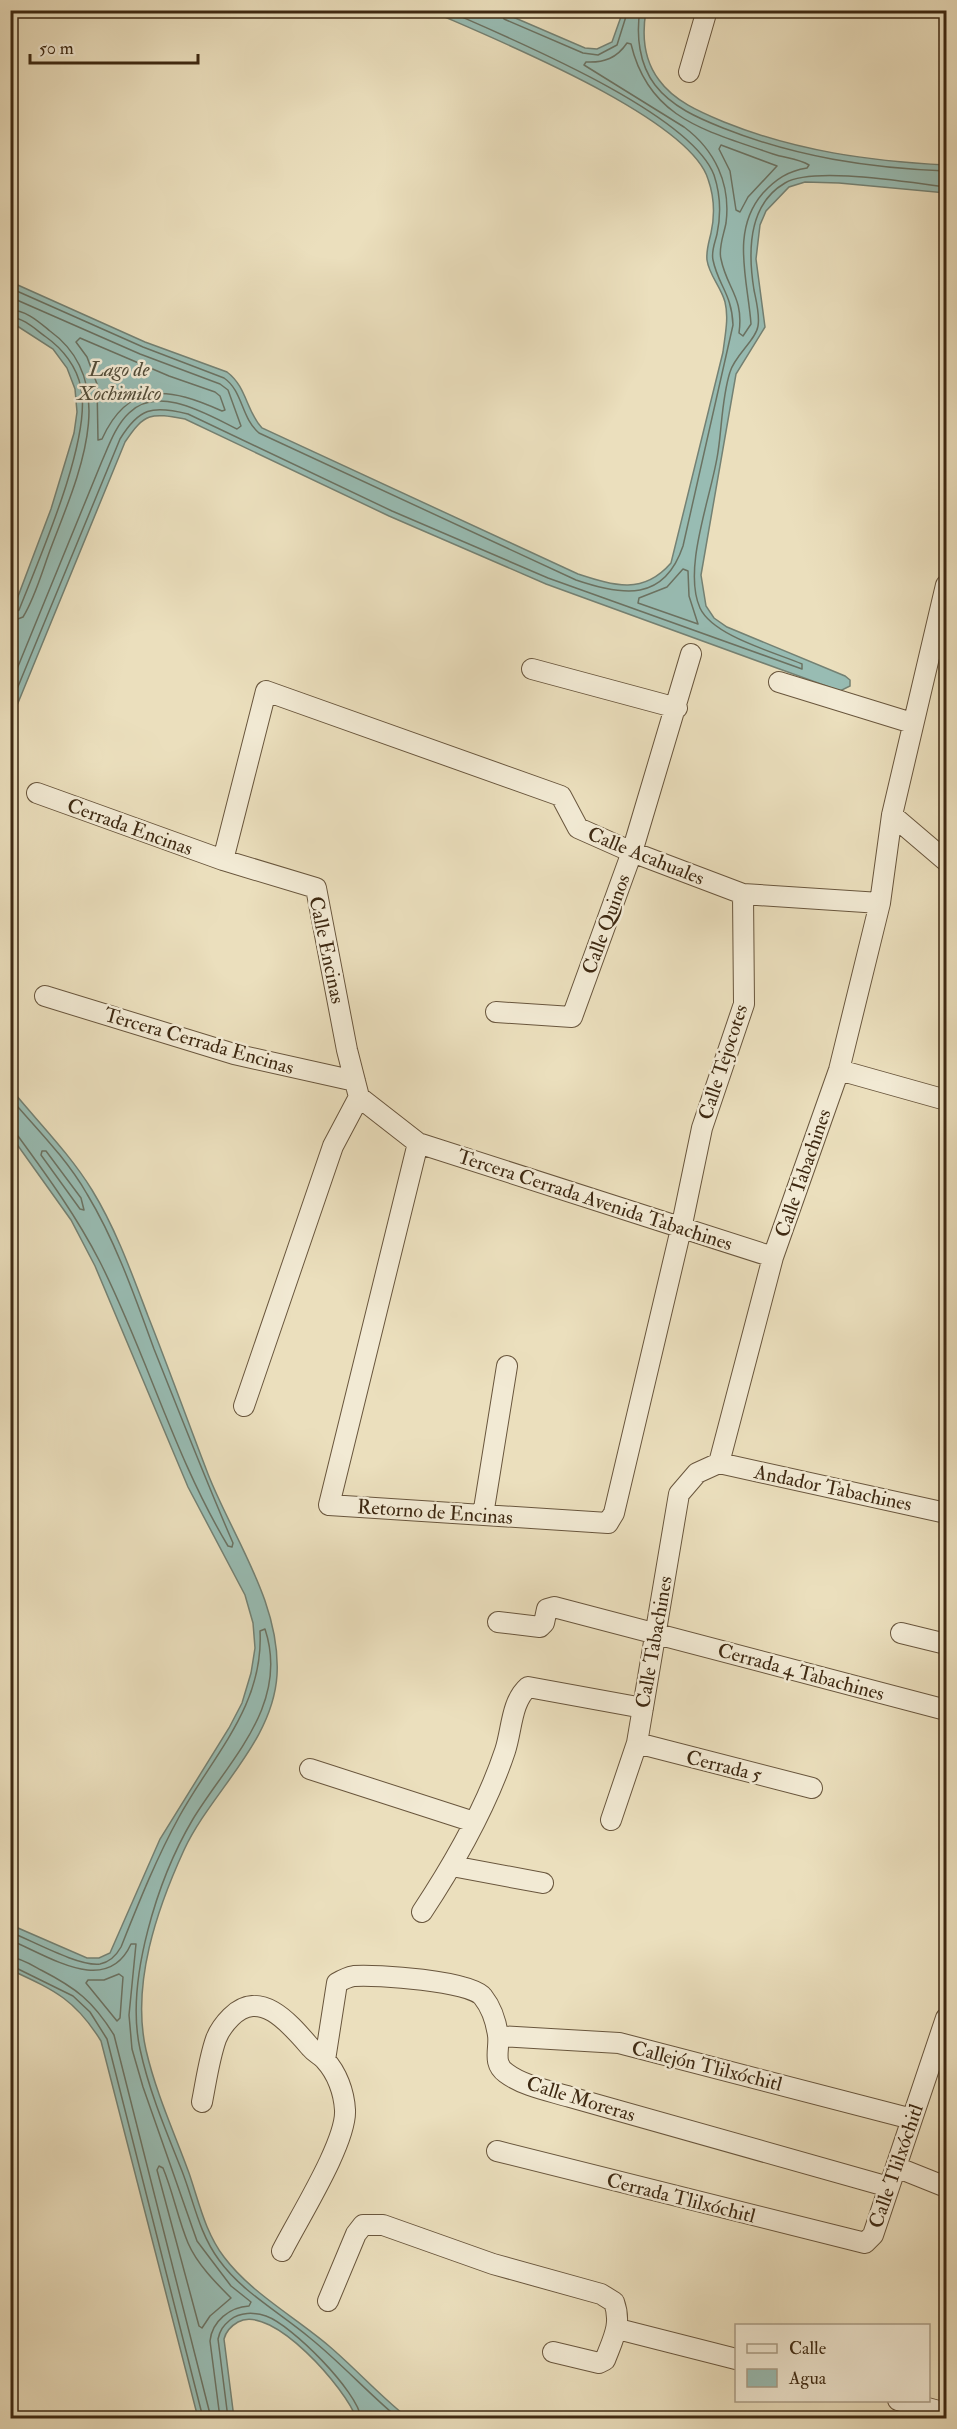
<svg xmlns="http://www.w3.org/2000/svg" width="957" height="2429" font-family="'IM FELL Double Pica',serif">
	<rect width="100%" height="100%" fill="#ebdfbd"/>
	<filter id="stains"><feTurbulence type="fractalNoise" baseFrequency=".00333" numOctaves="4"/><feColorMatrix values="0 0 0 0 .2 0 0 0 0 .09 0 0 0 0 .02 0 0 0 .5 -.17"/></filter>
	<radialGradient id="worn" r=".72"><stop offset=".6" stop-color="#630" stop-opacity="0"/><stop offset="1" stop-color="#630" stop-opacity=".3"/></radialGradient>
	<!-- water -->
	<path fill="#98bcb3" stroke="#748173" stroke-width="1.5" d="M 431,11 L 499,11 L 585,48 L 597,49 L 612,42 L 623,11 L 646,11 C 642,34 644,60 659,80 C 674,101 700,112 724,122 C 796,151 869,161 946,165 L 946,193 L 839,183 L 805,182 L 789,187 L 766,211 L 760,225 L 756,259 L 765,327 L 736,374 L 701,575 L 706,606 L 714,618 L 727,627 L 845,676 L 850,680 L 850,686 L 840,691 L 546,584 L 389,516 L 185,419 C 151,413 145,412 125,442 L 11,720 L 11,615 L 51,509 L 74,433 L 77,412 L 75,389 L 67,368 L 53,349 L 11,322 L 11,282 L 145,342 L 227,372 C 247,387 246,411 262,428 L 578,574 C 615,586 643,595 671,563 L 723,352 C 725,335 729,318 725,302 C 721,287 709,275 707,260 C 706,250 709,242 711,233 C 715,215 714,196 708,179 C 689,117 492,38 431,11 Z
		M 11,1089 C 38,1122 70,1154 92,1190 C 116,1229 132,1274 148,1316 C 169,1369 188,1422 208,1474 C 233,1538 281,1603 277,1675 C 273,1742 211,1792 184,1850 C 157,1909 131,1984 146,2050 C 156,2093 174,2132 189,2173 C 199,2202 205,2232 224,2257 C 251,2293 295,2317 329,2346 C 356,2369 380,2396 408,2418 L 356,2418 C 347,2390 272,2303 238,2322 C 231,2326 226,2331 224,2339 L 234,2418 L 198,2418 L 101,2041 C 75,1999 54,1990 11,1970 L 11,1925 L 87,1958 L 99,1958 L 110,1953 L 160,1839 L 229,1728 L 242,1703 L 251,1673 L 255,1648 L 253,1623 L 245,1595 L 188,1487 L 95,1266 L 71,1220 L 11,1136 Z"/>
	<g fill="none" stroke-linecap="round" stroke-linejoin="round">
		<!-- shore -->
		<path stroke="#6b7262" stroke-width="1.5" d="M 499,10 L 504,19 L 583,53 L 598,55 L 617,45 L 628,10
			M 640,10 C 636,35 639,64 655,85 C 672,107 698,118 723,128 C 796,157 869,168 946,171
			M 627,43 L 631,44 C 649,120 708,131 773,154 C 785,158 799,159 809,165 L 807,168 C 788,171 776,179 763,193 C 730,231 748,280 751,324 L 743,336 L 739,333 C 744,297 727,289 721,259 C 718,248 724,234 726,223 C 731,184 715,150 684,127 L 584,65 L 586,62 C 604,63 617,58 627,43 Z
			M 721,145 L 777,166 L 748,197 L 740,212 L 736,210 L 730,171 L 719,149 Z
			M 10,288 L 143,347 L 224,378 C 243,391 241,418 259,433 L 576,580 C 623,596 664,602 683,546 L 733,325 C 732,294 718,285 713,260 C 711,251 715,243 717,234 C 721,215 720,193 714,175 C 690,112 509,38 446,10
			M 10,297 L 140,354 L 220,384 L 228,390 L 241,426 L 237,429 C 208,415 158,384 129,413 C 116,425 109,445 102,461 L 10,686
			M 10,310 C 26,310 39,322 50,331 C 122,383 77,479 52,545 C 43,568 36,596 23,617 L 10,622
			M 10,317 C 24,318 35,329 46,337 C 63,349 77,367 81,388 C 92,439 39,559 19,610 L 10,615
			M 80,338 L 169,376 L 215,392 L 220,396 L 225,410 L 222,411 C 171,388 129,379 102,439 L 98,440 L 97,384 L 87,357 L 76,342 Z
			M 683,569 L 688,571 L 689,596 L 698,624 L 638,603 L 639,598 L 667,587 Z
			M 10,706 L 120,439 C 139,408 152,405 188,414 L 392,511 L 548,578 L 802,669 L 802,664 C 774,652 713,636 700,608 C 682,568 712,495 718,452 C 722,426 722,397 730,372 C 735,355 756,340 758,326 C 760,315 756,300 754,290 C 748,253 747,205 785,183 C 814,166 911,183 946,187
			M 10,1098 C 37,1129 67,1159 87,1194 C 116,1242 135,1297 154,1349 C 180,1414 205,1479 233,1543 L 232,1547 L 228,1546 C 174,1456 147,1355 100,1262 C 77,1217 48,1177 18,1136 L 10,1133
			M 42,1151 L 46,1151 L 81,1198 L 84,1210 L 80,1209 L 41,1155 Z
			M 10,1932 C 31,1940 79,1967 100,1964 C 110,1962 116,1956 121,1947 C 139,1902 156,1859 179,1817 C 213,1755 264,1706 260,1631 L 265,1629 C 290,1705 229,1760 193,1819 C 158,1878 125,1981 140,2049 C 149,2091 166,2131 182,2171 C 194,2202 199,2233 219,2260 C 242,2292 279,2312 310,2338 C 341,2363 368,2393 398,2418
			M 10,1940 C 49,1956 107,1997 131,1944 L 136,1944 L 129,2015 L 132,2049 L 143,2087 L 197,2241 L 231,2286 L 251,2302 L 249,2306 C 230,2307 212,2321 210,2341 L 220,2418
			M 10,1957 C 21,1958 32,1965 41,1970 C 76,1988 93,2001 114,2035 L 211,2418
			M 10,1965 L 73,1996 L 90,2012 L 107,2039 L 203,2418
			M 119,1974 L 123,1977 L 120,2018 L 117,2021 L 86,1983 L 88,1980 L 104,1980 Z
			M 159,2166 L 163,2168 C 173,2192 178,2219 188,2243 C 197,2264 216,2283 231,2298 L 210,2316 L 202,2328 L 199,2326 L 157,2170 Z
			M 228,2418 L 218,2339 C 220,2330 223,2326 230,2320 C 240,2312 254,2312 266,2316 C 292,2325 358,2392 361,2418"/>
		<defs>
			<path id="minor" d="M 689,72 L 707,10
				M 532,669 L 677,708
				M 779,682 L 912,723
				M 37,793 L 223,860 L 316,888 L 347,1050 L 359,1097 L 418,1143 L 773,1257
				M 892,815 L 946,861
				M 223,860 L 266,691 L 561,796 L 578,828 L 632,852 L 743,894 L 880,903
				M 45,996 L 234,1054 L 355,1081
				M 496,1012 L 572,1017 L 632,852 L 691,654
				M 839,1070 L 946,1100
				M 418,1143 L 329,1505 L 608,1523 L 614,1513 L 681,1229 L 702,1128 L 744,1004 L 743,894
				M 244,1406 L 333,1146 L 359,1097
				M 719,1463 L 946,1513
				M 483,1515 L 507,1366
				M 498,1622 L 540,1627 L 544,1623 L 547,1609 L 554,1607 L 946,1710
				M 901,1633 L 946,1644
				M 637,1743 L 812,1788
				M 310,1769 L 474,1822
				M 611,1820 L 637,1743 L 679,1494 L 697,1473 L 719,1463 L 773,1257 L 839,1070 L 880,903 L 892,815 L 946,585
				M 452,1866 L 543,1883
				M 422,1912 C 455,1862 486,1808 505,1751 C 512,1730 511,1702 528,1687 L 643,1708
				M 498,2036 L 619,2043 L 912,2119
				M 325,2060 L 337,1983 C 342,1980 348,1977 354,1976 C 375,1974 472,1981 483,1997 C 491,2007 496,2022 498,2035 C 500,2049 492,2063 506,2073 C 523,2086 550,2091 570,2097 L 889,2187
				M 202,2102 C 206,2082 209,2059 216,2039 C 219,2031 225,2023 231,2017 C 261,1987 291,2025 311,2048 C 315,2053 321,2055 325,2060 C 337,2073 344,2092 345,2110 C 347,2142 298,2219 282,2251
				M 497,2151 L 865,2243 L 873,2235 L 946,2018
				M 896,2167 L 946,2187
				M 328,2301 L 356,2234 L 363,2225 L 383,2225 L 493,2264 L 601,2294 L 614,2302 C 622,2324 613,2339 605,2360 L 599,2363 L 553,2352
				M 618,2329 L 736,2359
				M 898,2400 L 946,2413"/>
		</defs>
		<!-- minor casing -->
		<use href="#minor" stroke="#69563d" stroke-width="22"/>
		<!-- minor -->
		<use href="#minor" stroke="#f2ead4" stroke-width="20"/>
	</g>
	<g text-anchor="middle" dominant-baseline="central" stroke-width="5" stroke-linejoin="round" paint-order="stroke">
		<!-- street labels -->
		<g font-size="20" fill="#3e2912" stroke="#f2ead4">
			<text transform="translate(130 827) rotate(20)">Cerrada Encinas</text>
			<text transform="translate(646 856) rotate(22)">Calle Acahuales</text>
			<text transform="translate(606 924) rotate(-70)">Calle Quinos</text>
			<text transform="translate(327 950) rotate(78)">Calle Encinas</text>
			<text transform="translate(199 1041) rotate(16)">Tercera Cerrada Encinas</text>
			<text transform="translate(723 1062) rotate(-72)">Calle Tejocotes</text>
			<text transform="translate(803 1173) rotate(-71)">Calle Tabachines</text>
			<text transform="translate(595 1200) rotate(18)">Tercera Cerrada Avenida Tabachines</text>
			<text transform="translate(833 1488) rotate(12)">Andador Tabachines</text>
			<text transform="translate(435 1512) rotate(4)">Retorno de Encinas</text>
			<text transform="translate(654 1642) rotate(-80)">Calle Tabachines</text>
			<text transform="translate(801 1672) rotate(15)">Cerrada 4 Tabachines</text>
			<text transform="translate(724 1766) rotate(14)">Cerrada 5</text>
			<text transform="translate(707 2066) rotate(14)">Callejón Tlilxóchitl</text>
			<text transform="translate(581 2099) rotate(17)">Calle Moreras</text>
			<text transform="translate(896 2166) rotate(-71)">Calle Tlilxóchitl</text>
			<text transform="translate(681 2198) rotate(14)">Cerrada Tlilxóchitl</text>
		</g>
		<!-- water labels -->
		<g font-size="21" font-style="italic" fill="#544e3a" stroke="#f2ead4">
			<text x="119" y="369">Lago de<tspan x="119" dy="24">Xochimilco</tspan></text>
		</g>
	</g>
	<!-- margin -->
	<rect width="957" height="2429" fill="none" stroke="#ebdfbd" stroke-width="36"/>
	<rect x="12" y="12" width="933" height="2405" fill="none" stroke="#3e2912" stroke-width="3"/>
	<rect x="18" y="18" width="921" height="2393" fill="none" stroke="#3e2912" stroke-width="1.5"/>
	<!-- legend -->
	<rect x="735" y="2324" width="195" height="78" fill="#f2ead4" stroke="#aa9d86" stroke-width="1.5"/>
	<rect x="747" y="2344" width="30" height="9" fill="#f2ead4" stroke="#aa9d86" stroke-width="1.5"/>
	<text x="789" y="2354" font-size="18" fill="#3e2912">Calle</text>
	<rect x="747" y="2369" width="30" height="18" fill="#98bcb3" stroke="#aa9d86" stroke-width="1.5"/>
	<text x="789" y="2384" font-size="18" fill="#3e2912">Agua</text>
	<!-- scale -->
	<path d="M30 54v9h168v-9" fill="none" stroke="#3e2912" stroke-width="3"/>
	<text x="39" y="54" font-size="18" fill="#3e2912" stroke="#f2ead4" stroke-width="4.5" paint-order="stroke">50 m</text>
	<rect width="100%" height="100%" filter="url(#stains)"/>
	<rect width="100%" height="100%" fill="url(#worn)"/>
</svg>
